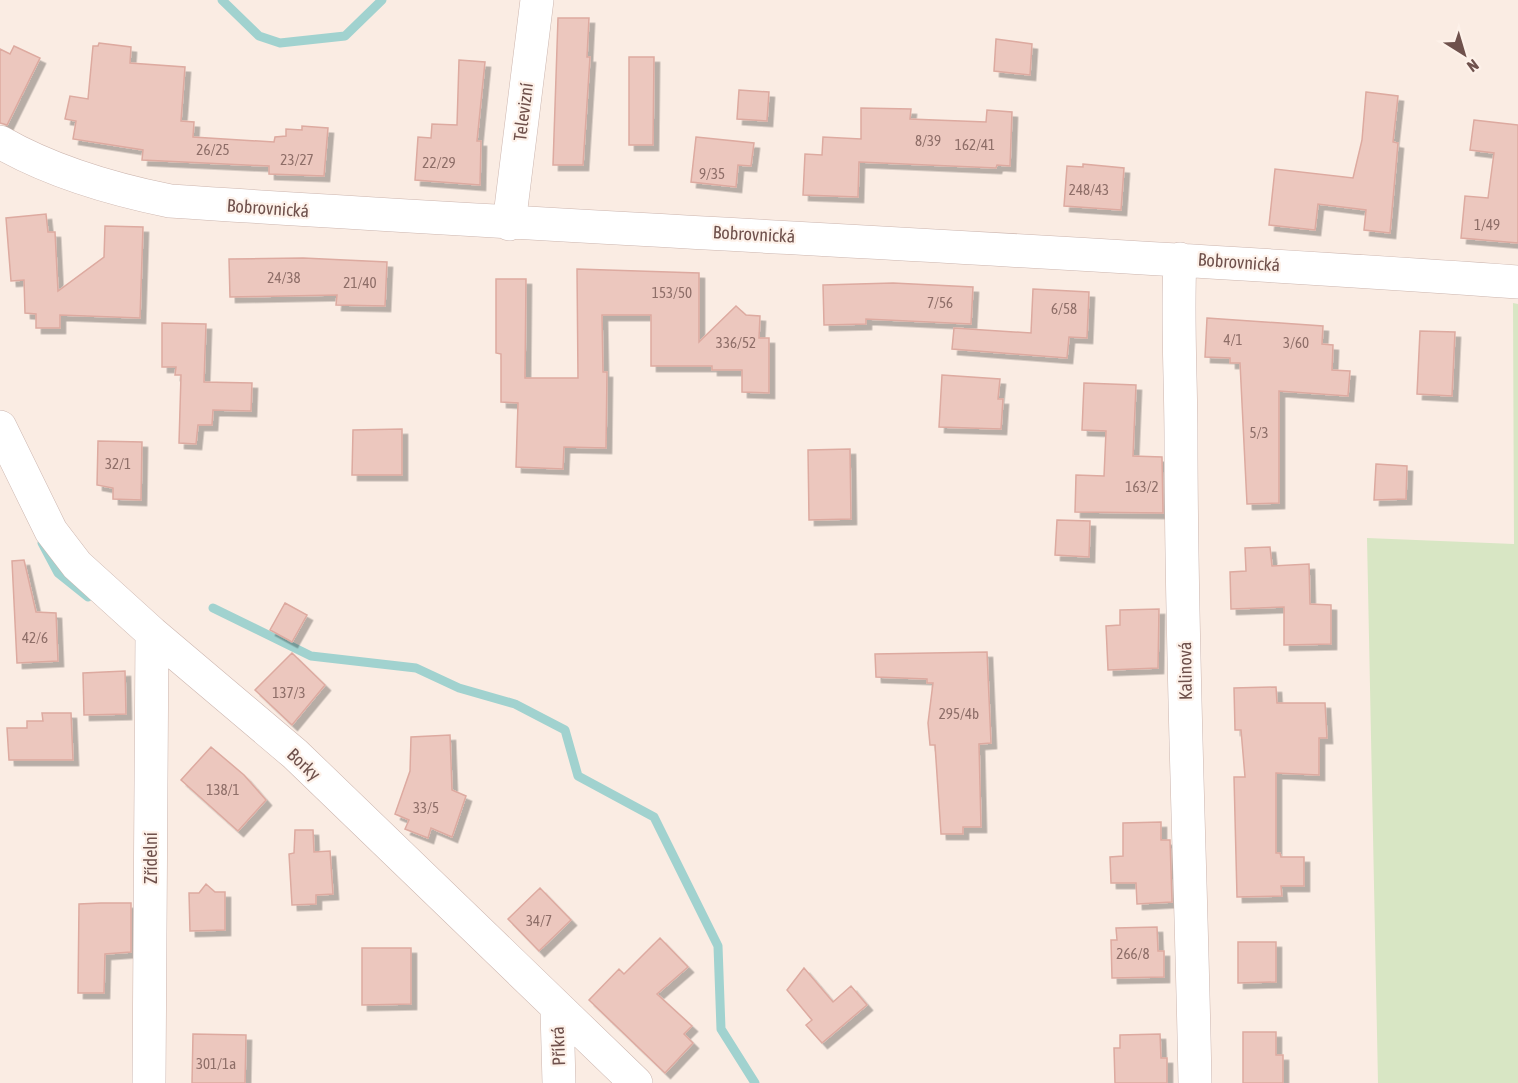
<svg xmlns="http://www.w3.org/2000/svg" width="1518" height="1083" font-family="'Asap Condensed',sans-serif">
	<defs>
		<filter id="shadow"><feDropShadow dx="5.5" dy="5.5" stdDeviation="0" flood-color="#0004"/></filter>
	</defs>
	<rect width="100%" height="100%" fill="#faece3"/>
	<!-- green -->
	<path fill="#d8e6c4" d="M 1513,303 L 1518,304 L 1518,1083 L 1378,1083 L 1367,538 L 1514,544 Z"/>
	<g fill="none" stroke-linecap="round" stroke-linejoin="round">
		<!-- stream -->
		<path stroke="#a1d2cf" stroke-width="9" d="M 222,0 L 259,36 L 280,43 L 345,36 L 382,0
			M 42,543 L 58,573 L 88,597
			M 213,608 L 311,656 L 416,668 L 459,688 L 515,704 L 565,730 L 578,776 L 654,817 L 718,946 L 721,1029 L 755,1083"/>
	</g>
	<!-- building -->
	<path fill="#ecc7be" stroke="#ddaaa0" stroke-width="1.5" filter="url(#shadow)" d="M 558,18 L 589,18 L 587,57 L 590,57 L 583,165 L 553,165 Z
		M 996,39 L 1032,44 L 1030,75 L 994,71 Z
		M 99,43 L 131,47 L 130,63 L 185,67 L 181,121 L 194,122 L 193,137 L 274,142 L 275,137 L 286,136 L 286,129 L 302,130 L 302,126 L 328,128 L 324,176 L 269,174 L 269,166 L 142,160 L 143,150 L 73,139 L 76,121 L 65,119 L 70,96 L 88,99 L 93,46 L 98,46 Z
		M 14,46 L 40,58 L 7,125 L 0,123 L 0,49 L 10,54 Z
		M 629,57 L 654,57 L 653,145 L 629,145 Z
		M 459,60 L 485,62 L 477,141 L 481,141 L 480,185 L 415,180 L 418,137 L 431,138 L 432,124 L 457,125 Z
		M 739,90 L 769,92 L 767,121 L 737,119 Z
		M 1366,92 L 1398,96 L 1393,142 L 1398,143 L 1390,233 L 1364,230 L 1366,210 L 1318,204 L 1315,230 L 1269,225 L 1275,169 L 1353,178 L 1362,140 Z
		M 861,108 L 911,109 L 910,119 L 986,122 L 987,110 L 1012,112 L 1010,166 L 997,165 L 996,168 L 859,162 L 858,197 L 803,195 L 805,154 L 822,155 L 823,137 L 861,139 Z
		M 1474,120 L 1518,125 L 1518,243 L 1461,238 L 1465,196 L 1488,198 L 1494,153 L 1470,150 Z
		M 696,137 L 754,143 L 751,166 L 738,165 L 736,187 L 691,182 Z
		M 1083,164 L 1124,168 L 1121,210 L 1064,206 L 1067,166 L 1083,167 Z
		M 46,214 L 48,232 L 55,232 L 58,291 L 104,257 L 105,226 L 143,227 L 140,318 L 60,315 L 60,328 L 36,328 L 36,314 L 25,313 L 24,280 L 11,281 L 6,218 Z
		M 303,258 L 387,262 L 385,306 L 336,305 L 337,295 L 230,297 L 229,259 Z
		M 577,269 L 699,273 L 699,342 L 736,306 L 746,315 L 760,316 L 759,338 L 769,338 L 769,393 L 742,392 L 742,370 L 712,370 L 712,366 L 651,366 L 651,315 L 602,315 L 603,372 L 607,372 L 606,448 L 564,447 L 563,469 L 516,467 L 518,403 L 501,402 L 501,354 L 496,353 L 496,279 L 526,279 L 525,378 L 578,378 Z
		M 893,283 L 973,287 L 971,324 L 866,319 L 866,324 L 824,325 L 823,285 Z
		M 1033,289 L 1089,292 L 1087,338 L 1069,337 L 1067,358 L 952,349 L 954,328 L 1031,333 Z
		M 1207,318 L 1323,326 L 1322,344 L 1333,345 L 1332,370 L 1350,371 L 1348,396 L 1279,391 L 1279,503 L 1247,504 L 1240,363 L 1230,363 L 1230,358 L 1205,357 Z
		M 162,323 L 206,324 L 204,382 L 252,383 L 251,411 L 213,410 L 212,425 L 198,425 L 196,444 L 179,443 L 181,375 L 175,375 L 176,367 L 162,367 Z
		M 1420,331 L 1455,332 L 1452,396 L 1417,394 Z
		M 942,375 L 1000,379 L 998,399 L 1003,399 L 1001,429 L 939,427 Z
		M 1084,383 L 1136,385 L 1133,456 L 1162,457 L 1163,513 L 1075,512 L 1076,475 L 1104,476 L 1106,431 L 1082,430 Z
		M 402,429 L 402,475 L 352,475 L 353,430 Z
		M 98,441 L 142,442 L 141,500 L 113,499 L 113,488 L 97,485 Z
		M 850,449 L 851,519 L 809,520 L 808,450 Z
		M 1376,464 L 1407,466 L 1406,499 L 1374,500 Z
		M 1057,520 L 1090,521 L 1089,557 L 1055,555 Z
		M 1270,547 L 1272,566 L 1309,564 L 1310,604 L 1331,605 L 1331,644 L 1284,645 L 1284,607 L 1231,609 L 1230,572 L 1246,571 L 1245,548 Z
		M 24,560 L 36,612 L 56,613 L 58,661 L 17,663 L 12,561 Z
		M 285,603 L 307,615 L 292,642 L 270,630 Z
		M 1159,609 L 1158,668 L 1108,670 L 1106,626 L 1120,625 L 1120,610 Z
		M 987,652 L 991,743 L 979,744 L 981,827 L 963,827 L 963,834 L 941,834 L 935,745 L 930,745 L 928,723 L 933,683 L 927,683 L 927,679 L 876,677 L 875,654 Z
		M 292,653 L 325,685 L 292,725 L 255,690 Z
		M 125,671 L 126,714 L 84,715 L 83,673 Z
		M 1276,687 L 1277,703 L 1325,703 L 1327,738 L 1319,738 L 1319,775 L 1276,773 L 1276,853 L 1280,853 L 1281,857 L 1304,857 L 1304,886 L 1281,886 L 1282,896 L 1237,897 L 1234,777 L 1245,777 L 1241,730 L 1235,730 L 1234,688 Z
		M 42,713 L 71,713 L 73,760 L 9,760 L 7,728 L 27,728 L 27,721 L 43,721 Z
		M 450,735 L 452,790 L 466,796 L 452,837 L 431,828 L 428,838 L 405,829 L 409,820 L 395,814 L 410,771 L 411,737 Z
		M 211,747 L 244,775 L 266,800 L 238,831 L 181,780 Z
		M 1161,822 L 1161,840 L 1170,840 L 1172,902 L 1137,904 L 1136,883 L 1111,883 L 1110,857 L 1123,856 L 1123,823 Z
		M 295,830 L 313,830 L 314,852 L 330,851 L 333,894 L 316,895 L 316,904 L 292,905 L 289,854 L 294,853 Z
		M 206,884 L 215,892 L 225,892 L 225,930 L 190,931 L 189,893 L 199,893 Z
		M 540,888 L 571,920 L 539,951 L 508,919 Z
		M 101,903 L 131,903 L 131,952 L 105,954 L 104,993 L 78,993 L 79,904 Z
		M 1157,927 L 1158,951 L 1164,951 L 1164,977 L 1112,978 L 1111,940 L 1117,940 L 1116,928 Z
		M 660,938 L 688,967 L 657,994 L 692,1026 L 684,1034 L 693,1043 L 665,1073 L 589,1000 L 619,969 L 624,974 Z
		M 1238,942 L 1276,942 L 1276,982 L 1238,983 Z
		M 362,948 L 411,948 L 411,1004 L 362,1005 Z
		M 804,968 L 833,1002 L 851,986 L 867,1005 L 822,1043 L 806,1025 L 812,1020 L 787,990 Z
		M 1243,1032 L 1276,1032 L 1276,1055 L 1283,1055 L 1283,1083 L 1243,1083 Z
		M 193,1034 L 246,1035 L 245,1083 L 192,1083 Z
		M 1160,1034 L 1161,1058 L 1167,1058 L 1167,1083 L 1115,1083 L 1114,1048 L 1120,1048 L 1120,1035 Z"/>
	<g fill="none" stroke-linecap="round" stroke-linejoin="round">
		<defs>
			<path id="minor" d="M 0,142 C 52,172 111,189 170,201 C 619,231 1069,250 1518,282
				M 509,224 L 537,0
				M 1180,259 C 1177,319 1181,379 1181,440 C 1181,654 1191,869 1195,1083
				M 0,427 L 51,531 L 77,565 L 152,633 L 295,754 L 636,1083
				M 557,1010 L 559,1083
				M 149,1083 L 152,633"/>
		</defs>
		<!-- minor casing -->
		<use href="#minor" stroke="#ccb5ae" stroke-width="34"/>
		<!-- minor -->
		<use href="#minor" stroke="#fff" stroke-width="33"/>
	</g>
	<g text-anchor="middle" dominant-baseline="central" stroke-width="4.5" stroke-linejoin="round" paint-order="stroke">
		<!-- number labels -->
		<g font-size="15" fill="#8e6e68">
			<text x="928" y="140">8/39</text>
			<text x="975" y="144">162/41</text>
			<text x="213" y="149">26/25</text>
			<text x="297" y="159">23/27</text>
			<text x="439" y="162">22/29</text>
			<text x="712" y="173">9/35</text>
			<text x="1089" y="189">248/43</text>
			<text x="1487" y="224">1/49</text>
			<text x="284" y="277">24/38</text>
			<text x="360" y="282">21/40</text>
			<text x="672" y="292">153/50</text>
			<text x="940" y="302">7/56</text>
			<text x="1064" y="308">6/58</text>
			<text x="1233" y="339">4/1</text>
			<text x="736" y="342">336/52</text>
			<text x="1296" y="342">3/60</text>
			<text x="1259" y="432">5/3</text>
			<text x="118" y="463">32/1</text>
			<text x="1142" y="486">163/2</text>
			<text x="35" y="637">42/6</text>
			<text x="289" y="692">137/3</text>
			<text x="959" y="713">295/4b</text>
			<text x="223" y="789">138/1</text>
			<text x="426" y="807">33/5</text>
			<text x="539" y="920">34/7</text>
			<text x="1133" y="953">266/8</text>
			<text x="216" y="1063">301/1a</text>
		</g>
		<!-- street labels -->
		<g font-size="18" fill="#6f514c" stroke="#fdf1e9">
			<text transform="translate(523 112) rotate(-83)">Televizní</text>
			<text transform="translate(268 208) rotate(4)">Bobrovnická</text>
			<text transform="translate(754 234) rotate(3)">Bobrovnická</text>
			<text transform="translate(1239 262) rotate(4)">Bobrovnická</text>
			<text transform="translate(1185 671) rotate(-91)">Kalinová</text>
			<text transform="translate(304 764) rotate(43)">Borky</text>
			<text transform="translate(150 858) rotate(-90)">Zřídelní</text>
			<text transform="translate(558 1046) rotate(-92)">Příkrá</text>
		</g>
	</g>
	<!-- north arrow -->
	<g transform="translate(1464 54) rotate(143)" stroke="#fdf1e9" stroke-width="4.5" paint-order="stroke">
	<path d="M0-4.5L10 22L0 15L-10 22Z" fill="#6f514c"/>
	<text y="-9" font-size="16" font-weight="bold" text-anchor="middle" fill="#6f514c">N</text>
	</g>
</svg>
